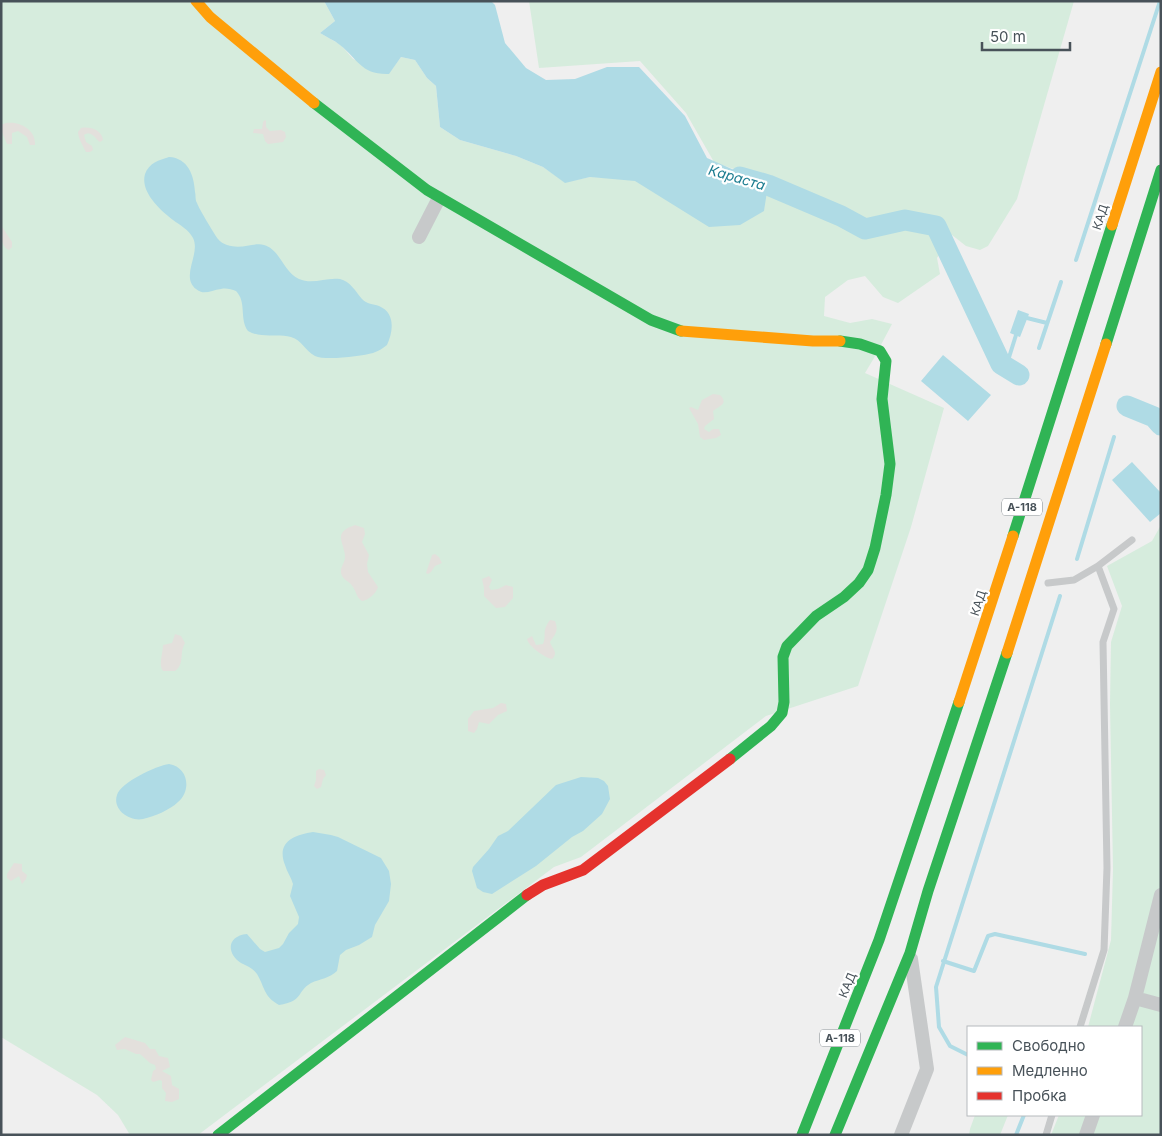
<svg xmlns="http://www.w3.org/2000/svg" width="1162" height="1136" font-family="Inter,sans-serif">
	<rect width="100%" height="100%" fill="#efefef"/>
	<!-- green -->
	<path fill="#d6ecdd" d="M 1,1 L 324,1 L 335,21 L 320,33 L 341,45 L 353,59 L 389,73 L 401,57 L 415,60 L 427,78 L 436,86 L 440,127 L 460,140 L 516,156 L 543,167 L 565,182 L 590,177 L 619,178 L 635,180 L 670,202 L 764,211 L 765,180 L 714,162 L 686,113 L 640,61 L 539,68 L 529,1 L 1074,1 L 1017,199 L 988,246 L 980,250 L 966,246 L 952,235 L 937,258 L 940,274 L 898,303 L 883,297 L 865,276 L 848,280 L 825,297 L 824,316 L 850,323 L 872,319 L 892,324 L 874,358 L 865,373 L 944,408 L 911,527 L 858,686 L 766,716 L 581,857 L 554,867 L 198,1135 L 130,1135 L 118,1115 L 97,1095 L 1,1037 Z
		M 1161,525 L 1161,1135 L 1051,1135 L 1059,1115 L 1141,1115 L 1141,1027 L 1088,1027 L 1111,940 L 1113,869 L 1110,704 L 1111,642 L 1122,606 L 1107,566 L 1152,541 Z
		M 975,1115 L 1008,1115 L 1000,1135 L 969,1135 L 970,1129 Z"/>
	<!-- sand -->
	<path fill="#e3e0dc" d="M 265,120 L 266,121 L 266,127 L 270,131 L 281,130 L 285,132 L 286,137 L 283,142 L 268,144 L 265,141 L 263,134 L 253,133 L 254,129 L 262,129 L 263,122 Z
		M 6,123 C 19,121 36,129 35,145 L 30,145 L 27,137 L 18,131 L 12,133 L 12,144 L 7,144 L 1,130 L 1,125 Z
		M 81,128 C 90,126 102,130 103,140 L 100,142 C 95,139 92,130 84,135 L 86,142 L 92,146 L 93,150 L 90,152 L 86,152 C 83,146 78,138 78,132 Z
		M 1,225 L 12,242 L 12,247 L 9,250 C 0,246 1,234 1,225 Z
		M 713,394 L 720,395 C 729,404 719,406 713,411 L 714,419 L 705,426 L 704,429 L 709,432 L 713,429 L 719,429 L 721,435 L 716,438 L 704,440 L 700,437 L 698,424 L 689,408 L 691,407 L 698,410 L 702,400 Z
		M 355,525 L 364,528 L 365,534 L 362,542 L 369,555 L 367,564 L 368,572 L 378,587 C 376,594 368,600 362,601 C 356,597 357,593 353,587 C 350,581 342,580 341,573 C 340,567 345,563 345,557 C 345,543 331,533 355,525 Z
		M 435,554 L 439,557 L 442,563 L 435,566 L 431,572 L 428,574 L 426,573 L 432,555 Z
		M 489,576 L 492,580 L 489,587 L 491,590 L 498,589 L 506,585 L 513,587 L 513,598 L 505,607 L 496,608 L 484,596 L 484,588 L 482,579 Z
		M 550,620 L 555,621 C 559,631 555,634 550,642 C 552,649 559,652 552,659 C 545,658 528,646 527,639 L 532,636 L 536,645 L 543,644 C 547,635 541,632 550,620 Z
		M 175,634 L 181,636 L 185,643 C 179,653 185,664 175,671 L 163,671 C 158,664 163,654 163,645 L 172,643 Z
		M 501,703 L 506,704 L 507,711 L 498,715 L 489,724 L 479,722 L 477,729 L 474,733 L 468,731 L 468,719 L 474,711 L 493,708 Z
		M 319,769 L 324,770 L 326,775 L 323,779 L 321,787 L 317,789 L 314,786 L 316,780 L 316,771 Z
		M 14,863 L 22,864 L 22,871 L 27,875 L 26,879 L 22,884 L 19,876 L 11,881 L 7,878 L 7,874 Z
		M 125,1037 L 145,1043 L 150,1049 L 155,1049 L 159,1056 L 168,1058 L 170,1067 L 162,1071 L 171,1076 L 172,1085 L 179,1089 L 179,1099 L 172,1102 L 165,1101 L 166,1093 L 162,1088 L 162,1081 L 160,1080 L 153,1082 L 151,1080 L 153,1071 L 156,1069 L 155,1065 L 150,1063 L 140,1054 L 136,1054 L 125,1049 L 117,1050 L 115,1045 Z"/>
	<!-- water -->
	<path fill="#afdbe5" d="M 324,1 L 491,1 L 495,5 L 505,43 L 526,68 L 546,80 L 575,79 L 607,67 L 639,67 L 685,116 L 707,158 L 768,185 L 764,211 L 740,225 L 709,227 L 635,181 L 590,177 L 565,183 L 543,167 L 516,156 L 460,140 L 440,127 L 436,86 L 427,78 L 415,60 L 401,57 L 389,74 C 361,75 358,59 340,45 C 334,40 326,37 320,33 L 335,21 Z
		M 169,157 C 188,158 194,175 195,192 C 196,196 195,200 197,203 C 198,207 216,237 218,239 C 220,242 224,244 227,245 C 242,250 254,242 264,245 C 280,249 284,273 299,279 C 313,285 326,277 340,279 C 350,281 356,292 362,299 C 367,304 373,304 379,306 C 396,313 393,332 387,345 C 383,348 379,351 373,353 C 362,356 326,361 315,356 C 305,351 302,340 291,337 C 277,333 262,339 248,331 C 239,319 247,302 236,291 C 231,289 226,288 221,289 C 211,290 204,296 196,289 C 180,276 201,254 193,238 C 189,230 180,225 173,220 C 160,210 140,192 145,174 C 149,163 159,160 169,157 Z
		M 1018,310 L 1029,314 L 1020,337 L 1010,333 Z
		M 943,355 L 991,395 L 968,421 L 921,381 Z
		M 1132,462 L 1161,493 L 1161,513 L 1150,522 L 1112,480 Z
		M 169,764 C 188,767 192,790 178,802 C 170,810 155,816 143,819 C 130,822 112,810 117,795 C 121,782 156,766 169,764 Z
		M 581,777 L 598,778 L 604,781 L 608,786 L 610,799 L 602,814 L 583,831 L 572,837 L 536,866 L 492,894 L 483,892 L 477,888 L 472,871 L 473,867 L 489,849 L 498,836 L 508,831 L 556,785 Z
		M 313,832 L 331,835 L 338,837 L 381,858 L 389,871 L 391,884 L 389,901 L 375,925 L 372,937 L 359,945 L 346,950 L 340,955 L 337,971 C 330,978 320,979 311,983 C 296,992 304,1001 279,1005 C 263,996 265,987 257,974 C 253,968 247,966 241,963 C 226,953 227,936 247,934 L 260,949 L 265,952 L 279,948 L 283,944 L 289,933 L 298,924 L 299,917 L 290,896 L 293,884 C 291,877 287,872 285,865 C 276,842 294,835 313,832 Z"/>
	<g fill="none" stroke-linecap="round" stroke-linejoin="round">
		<!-- stream -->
		<path stroke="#afdbe5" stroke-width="4" d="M 1076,260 L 1160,1
			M 1027,318 L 1047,323
			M 1039,348 L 1061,282
			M 1006,367 L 1016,335
			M 1077,559 L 1114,437
			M 943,961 L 974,971 L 988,936 L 995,934 L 1085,954
			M 968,1055 L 950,1046 L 939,1027 L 936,987 L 1060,596
			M 1016,1135 L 1024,1115"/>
		<!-- river -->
		<path stroke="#afdbe5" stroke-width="21" d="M 740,177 L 768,185 L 841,216 L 865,229 L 905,220 L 936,226 L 1001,364 L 1019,375
			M 1127,406 L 1154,417 L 1161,425"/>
		<!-- lane -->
		<path stroke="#c7c9ca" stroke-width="7" d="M 1048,583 L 1074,580 L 1098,566 L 1132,540
			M 1080,1027 L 1104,950 L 1107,868 L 1103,642 L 1114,609 L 1098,566
			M 1046,1135 L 1052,1115"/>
		<!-- street -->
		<path stroke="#c7c9ca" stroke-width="14" d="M 419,237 L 439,198
			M 1135,998 L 1161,1005
			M 1125,1027 L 1135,998 L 1161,895
			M 901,1135 L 927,1069 L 911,959
			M 1086,1135 L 1093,1115"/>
		<!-- fast -->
		<path stroke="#30b455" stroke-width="11" d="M 314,103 L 427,190 L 651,320 L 681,331
			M 1106,344 L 1161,170
			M 1013,536 L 1112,225
			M 730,759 L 771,726 L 782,713 L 784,702 L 783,657 L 787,646 L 816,616 L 844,597 L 859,583 L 868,570 L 875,548 L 886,495 L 890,464 L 882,399 L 886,361 L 880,351 L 860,344 L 840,341
			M 218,1135 L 527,895
			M 802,1135 L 879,940 L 959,702
			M 835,1135 L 910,953 L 928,891 L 1007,653"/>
		<!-- slow -->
		<path stroke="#ff9f0a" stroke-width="11" d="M 196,1 L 210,17 L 314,103
			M 1112,225 L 1161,72
			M 681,331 L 813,341 L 840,341
			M 1007,653 L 1106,344
			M 959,702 L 1013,536"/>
		<!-- jam -->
		<path stroke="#e5322d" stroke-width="11" d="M 527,895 L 543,885 L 583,870 L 730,759"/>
	</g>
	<g text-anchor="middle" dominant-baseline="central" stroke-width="4.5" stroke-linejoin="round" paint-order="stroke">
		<!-- shield labels -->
		<g fill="#fff" stroke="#7f868b" stroke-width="1">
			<rect x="1002" y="498.5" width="40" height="17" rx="4"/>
			<rect x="820" y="1029.5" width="40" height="17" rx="4"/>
		</g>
		<g font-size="11" font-weight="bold" fill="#485259">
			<text x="1022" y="507">А-118</text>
			<text x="840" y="1038">А-118</text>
		</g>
		<!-- street labels -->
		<g font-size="12" fill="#485259" stroke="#fff">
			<text transform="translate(1100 217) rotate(-72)">КАД</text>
			<text transform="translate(978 603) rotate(-72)">КАД</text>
			<text transform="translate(847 985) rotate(-68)">КАД</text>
		</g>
		<!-- water labels -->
		<g font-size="14" font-style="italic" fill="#1c7c90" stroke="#fff">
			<text transform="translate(737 177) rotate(16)">Караста</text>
		</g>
	</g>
	<!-- border -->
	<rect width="1162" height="1136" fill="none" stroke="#485259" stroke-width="5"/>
	<!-- legend -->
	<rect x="967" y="1026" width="175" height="90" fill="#ffffff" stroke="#b6babd"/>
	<rect x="977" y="1042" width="25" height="8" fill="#30b455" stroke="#b6babd"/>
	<text x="1012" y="1051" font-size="15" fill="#485259">Свободно</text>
	<rect x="977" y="1067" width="25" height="8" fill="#ff9f0a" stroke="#b6babd"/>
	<text x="1012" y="1076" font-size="15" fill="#485259">Медленно</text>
	<rect x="977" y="1092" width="25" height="8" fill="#e5322d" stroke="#b6babd"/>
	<text x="1012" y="1101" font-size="15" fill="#485259">Пробка</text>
	<!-- scale -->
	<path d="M982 42v8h88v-8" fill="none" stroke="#485259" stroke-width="2.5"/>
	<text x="990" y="42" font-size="15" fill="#485259" stroke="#ffffff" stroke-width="4" paint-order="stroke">50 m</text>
</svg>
